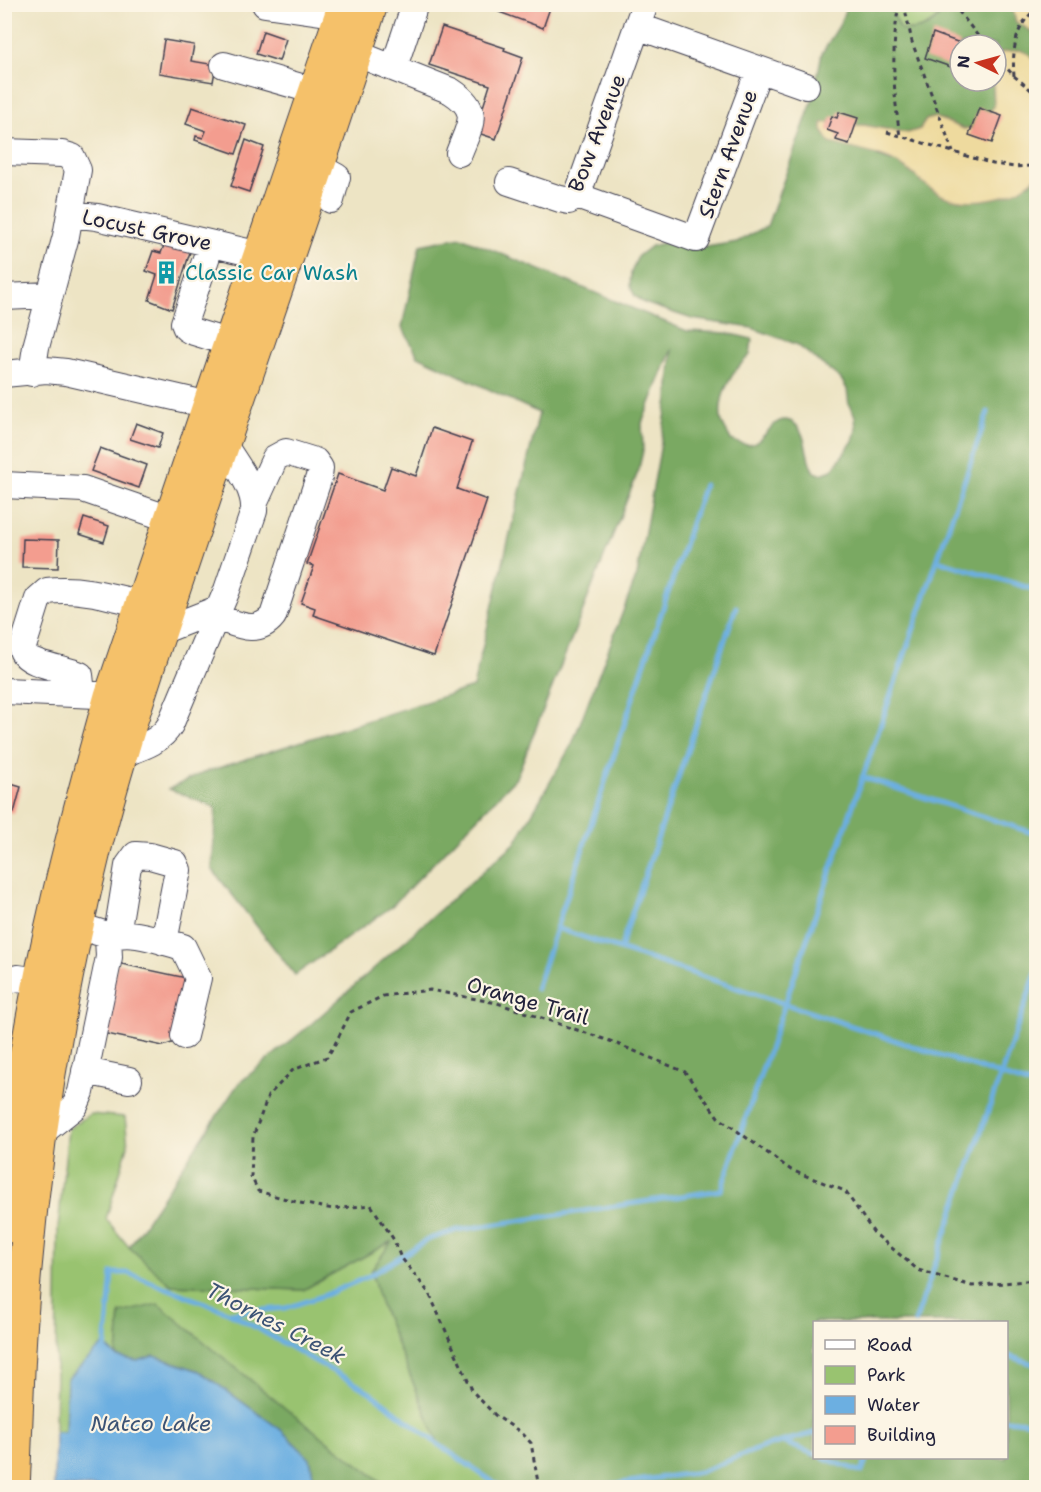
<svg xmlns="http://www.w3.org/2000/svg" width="1041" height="1492" font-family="'Shantell Sans',sans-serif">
	<rect width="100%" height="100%" fill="#fcf5e5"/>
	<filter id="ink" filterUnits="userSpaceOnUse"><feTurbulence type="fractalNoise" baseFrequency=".0167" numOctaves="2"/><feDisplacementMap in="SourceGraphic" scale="12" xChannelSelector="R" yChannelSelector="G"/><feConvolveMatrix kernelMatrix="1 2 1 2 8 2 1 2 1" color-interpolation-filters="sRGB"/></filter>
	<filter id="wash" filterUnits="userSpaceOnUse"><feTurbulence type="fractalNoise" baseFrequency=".008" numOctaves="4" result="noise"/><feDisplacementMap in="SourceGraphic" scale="24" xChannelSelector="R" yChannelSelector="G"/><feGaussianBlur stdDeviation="1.35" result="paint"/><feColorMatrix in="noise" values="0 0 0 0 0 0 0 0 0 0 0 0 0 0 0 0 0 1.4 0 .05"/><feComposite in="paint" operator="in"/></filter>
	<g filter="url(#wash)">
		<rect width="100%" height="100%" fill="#ede4c4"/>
		<!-- green -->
		<path fill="#99c370" stroke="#5e7256" stroke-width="1.5" d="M 892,5 L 948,5 C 936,23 922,32 901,30 L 892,12 Z
			M 90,1114 L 125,1117 L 128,1146 L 106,1219 L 129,1247 L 171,1285 L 303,1290 L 394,1240 L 371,1271 L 380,1303 L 439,1445 L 502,1487 L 388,1487 L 291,1413 L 120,1313 L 117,1357 L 65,1432 L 55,1432 L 58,1228 L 68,1129 Z"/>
		<!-- forest -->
		<path fill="#7aa962" stroke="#4e664e" stroke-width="1.5" fill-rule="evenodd" d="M 847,5 L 892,5 L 892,12 L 901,30 C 923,32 936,24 948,5 L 1014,5 L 1013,10 L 1016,22 L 1036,34 L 1036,63 L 1029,54 L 1002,52 L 996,61 L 996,45 L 960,45 L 960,81 L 993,81 L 994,106 L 980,127 L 964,129 L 935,117 L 926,120 L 920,129 L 908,133 L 863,125 L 876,156 L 900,164 L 933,190 L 1030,184 L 1036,177 L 1036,1487 L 502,1487 L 439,1445 L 380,1303 L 371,1271 L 392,1241 L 303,1290 L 171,1285 L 129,1247 L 238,1084 L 310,1025 L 515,843 L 572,744 L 637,575 L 659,455 L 668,399 L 672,349 L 642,423 L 643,451 L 638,472 L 516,778 L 391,907 L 295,975 L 212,869 L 216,808 L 169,789 L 202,773 L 473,687 L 539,413 L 418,356 L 402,327 L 420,245 L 461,237 L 687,331 L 727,333 L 752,339 L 750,355 C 733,370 718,394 721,418 C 722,426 728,433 731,440 C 737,442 743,445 749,445 C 766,443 773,412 792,422 C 809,432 804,458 814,472 L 821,474 L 832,470 L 853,441 L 856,430 L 855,416 L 849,405 L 847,389 L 841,379 L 796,344 L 752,328 L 692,319 L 644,303 L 635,296 L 630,286 L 631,273 L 638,256 L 651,246 L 663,243 L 694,249 L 737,242 L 767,226 L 812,102 L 822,53 L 839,26 ZM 814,1322 L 1006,1322 L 1006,1458 L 814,1458 Z
			M 158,1304 L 291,1413 L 388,1487 L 315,1487 L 310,1459 L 281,1430 L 199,1371 L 154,1356 L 137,1361 L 117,1357 L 120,1313 Z"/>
		<!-- sand -->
		<path fill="#eeda9e" stroke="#887e6c" stroke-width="1.5" d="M 1015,4 L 1036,5 L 1036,34 L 1016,22 L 1013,10 Z
			M 1020,50 L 1029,54 L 1036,63 L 1036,177 C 1016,198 973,206 946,197 C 928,191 916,174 900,165 C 880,153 852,149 830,143 L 822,130 L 822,123 L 834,122 L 842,126 L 863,125 L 908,133 L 920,129 L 926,120 L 935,117 L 964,129 L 980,127 L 994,106 L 993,81 L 996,81 L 996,61 L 1002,52 Z"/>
		<!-- water -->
		<path fill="#6cafe1" stroke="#47688e" stroke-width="1.5" d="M 104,1344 L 117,1357 L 137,1361 L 154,1356 L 199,1371 L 281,1430 L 310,1459 L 315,1487 L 54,1487 L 55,1432 L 65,1432 L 67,1379 Z"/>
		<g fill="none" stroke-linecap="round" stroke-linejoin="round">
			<!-- stream -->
			<path stroke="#6cafe1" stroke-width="5" d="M 937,560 L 1036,590
				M 862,777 L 1036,834
				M 556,928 L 1036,1087
				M 620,949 L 736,607
				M 536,989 L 704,485
				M 230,1313 L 286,1308 L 325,1295 L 367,1277 L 429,1239 L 458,1230 L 721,1190 L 988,412
				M 915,1322 L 1036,973
				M 105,1350 L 112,1273 L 128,1273 L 230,1313 L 370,1392 L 439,1445 L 502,1488
				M 1006,1355 L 1036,1365
				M 1006,1420 L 1036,1423
				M 782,1442 L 814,1454
				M 823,1458 L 862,1472 L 867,1458
				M 587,1488 L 700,1472 L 763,1447 L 814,1433"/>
		</g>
		<g id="blocks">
			<!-- building -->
			<path fill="#f39d8f" d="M 502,4 L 539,4 L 550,8 L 543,28 L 499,12 Z
				M 442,27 L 505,48 L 504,50 L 523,57 L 496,139 L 475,132 L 490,85 L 429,65 Z
				M 263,31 L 286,39 L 279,61 L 256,54 Z
				M 933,33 L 960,43 L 951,67 L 925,58 Z
				M 164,40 L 194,45 L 191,61 L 216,65 L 213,82 L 159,73 Z
				M 192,107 L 246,125 L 236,154 L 195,140 L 196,136 L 203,138 L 206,131 L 186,124 Z
				M 979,108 L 1002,116 L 992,143 L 969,135 Z
				M 839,112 L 858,118 L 849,144 L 836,140 L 838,134 L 827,130 L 832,116 L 837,118 Z
				M 246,140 L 264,147 L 249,192 L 231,186 Z
				M 166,240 L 191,249 L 172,309 L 149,300 L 157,275 L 146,271 L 153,251 L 161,253 Z
				M 136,423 L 163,433 L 158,448 L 130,439 Z
				M 432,428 L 472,442 L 457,489 L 487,500 L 434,656 L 313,615 L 315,608 L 301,603 L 314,566 L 307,564 L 338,474 L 383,490 L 391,467 L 416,476 Z
				M 100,448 L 147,465 L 139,488 L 91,471 Z
				M 84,518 L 109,526 L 104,542 L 79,534 Z
				M 23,539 L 59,540 L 58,568 L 22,567 Z
				M 4,782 L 21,787 L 14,813 L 4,811 Z
				M 117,963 L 191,979 L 178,1041 L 163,1046 L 102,1033 Z"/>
		</g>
	</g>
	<g filter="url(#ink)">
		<use href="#blocks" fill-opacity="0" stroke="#403f50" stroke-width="1.5"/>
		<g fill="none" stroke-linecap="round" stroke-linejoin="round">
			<defs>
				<path id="minor" d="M 265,4 L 341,15
					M 637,26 L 806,86
					M 355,53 L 451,91 C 482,111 470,124 459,153
					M 224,65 L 315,91
					M 394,67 L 413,10
					M 4,152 L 62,154 L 72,157 L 78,170 L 66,236 L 36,347 L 32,373
					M 317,166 L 337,177 L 331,200
					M 509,182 L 560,199 L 569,201 L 577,196 L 645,4
					M 577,196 L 696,239 L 759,70
					M 70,214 L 97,217 L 260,255
					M 211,244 L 184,323 L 186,328 L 191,331 L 230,343
					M 4,297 L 50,295
					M 4,374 L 46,370 L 66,372 L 209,405
					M 4,485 L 83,489 L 170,519
					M 216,617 C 237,624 257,636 273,616 L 319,477 L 320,468 L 315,461 L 286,452 L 275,458 L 255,502
					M 159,632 L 220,608
					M 4,691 L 97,695
					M 82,693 L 80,675 C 65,668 27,665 22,650 L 38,599 L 47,591 C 79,587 110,596 142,604
					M 120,755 C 138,748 160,743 170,725 L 227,590 L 254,511 C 256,487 234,463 223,443
					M 117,934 L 128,866 L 136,855 L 150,856 L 175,863 L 178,870 L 164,942
					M 108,938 C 130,928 160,941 183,947 L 198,978 L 184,1036
					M 4,981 L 18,978 L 40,981
					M 85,1071 L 129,1080
					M 41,1133 L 75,1106 L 81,1092 L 109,957 L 108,937 L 104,934 L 78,926"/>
				<path id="highway" d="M 4,1227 C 9,1183 13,1139 20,1095 C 40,960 74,827 111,696 L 345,4
					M 13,1488 C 16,1431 17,1374 21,1318 C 32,1160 57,1001 95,847 C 123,737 160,630 196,523 C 254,350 316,178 371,4"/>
			</defs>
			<!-- minor casing -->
			<use href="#minor" stroke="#403f50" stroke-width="28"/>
			<!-- highway casing -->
			<use href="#highway" stroke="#403f50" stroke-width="35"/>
			<!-- path -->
			<path stroke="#403f50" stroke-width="3" stroke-dasharray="4.5 4.5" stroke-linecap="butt" d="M 899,4 C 891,49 893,91 900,136
				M 904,4 L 912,42 L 953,152
				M 953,4 L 985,45
				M 996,56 L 1014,76 L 1036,94
				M 1014,76 C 1012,52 1015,24 1036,10
				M 887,132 L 993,164 L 1015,167 L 1029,166 L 1036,162
				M 539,1488 L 531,1443 L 522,1433 L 495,1415 L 473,1392 L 429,1293 L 400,1256 L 394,1240 L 371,1205 L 333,1209 L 300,1203 L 258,1191 L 251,1176 L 253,1137 L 268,1096 L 293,1070 L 327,1057 L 335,1044 L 351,1012 L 383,996 L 430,990 L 497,1003 L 610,1041 L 685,1072 L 718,1117 L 791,1170 L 845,1191 L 874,1233 L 918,1270 L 972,1286 L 1036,1280"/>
			<!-- minor -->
			<use href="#minor" stroke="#fff" stroke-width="26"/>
			<!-- highway -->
			<use href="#highway" stroke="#f5c16b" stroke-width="33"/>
		</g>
	</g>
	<!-- icons -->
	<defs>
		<symbol id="building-bare" viewBox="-9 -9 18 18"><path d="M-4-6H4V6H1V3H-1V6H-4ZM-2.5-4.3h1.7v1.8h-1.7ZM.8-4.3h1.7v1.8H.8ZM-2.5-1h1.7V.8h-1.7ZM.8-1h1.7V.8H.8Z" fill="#0f9aa8" stroke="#fcf5e5" stroke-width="2.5" paint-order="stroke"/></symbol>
	</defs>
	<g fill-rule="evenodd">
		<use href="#building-bare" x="150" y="256" width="33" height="33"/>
	</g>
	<g text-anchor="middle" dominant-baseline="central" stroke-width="4.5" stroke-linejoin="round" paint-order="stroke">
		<!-- street labels -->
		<g font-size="21" fill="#22223b" stroke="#fcf5e5">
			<text transform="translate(597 133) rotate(-69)">Bow Avenue</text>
			<text transform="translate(728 154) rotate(-70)">Stern Avenue</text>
			<text transform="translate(147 230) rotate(12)">Locust Grove</text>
			<text transform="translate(528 1001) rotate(16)">Orange Trail</text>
		</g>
		<!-- culture labels -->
		<g font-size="21" fill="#0d838f" stroke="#fcf5e5" text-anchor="start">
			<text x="185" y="273">Classic Car Wash</text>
		</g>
		<!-- water labels -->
		<g font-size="22" font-style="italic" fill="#3c5375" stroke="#fcf5e5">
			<text transform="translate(276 1323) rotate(27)">Thornes Creek</text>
			<text x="151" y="1423">Natco Lake</text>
		</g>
	</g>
	<!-- margin -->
	<rect width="1041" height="1492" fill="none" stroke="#fcf5e5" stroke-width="24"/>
	<!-- legend -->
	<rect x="813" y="1321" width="195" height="138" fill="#fcf5e5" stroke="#a5a1a1" stroke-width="1.5"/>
	<rect x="825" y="1340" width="30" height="9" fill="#ffffff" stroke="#a5a1a1" stroke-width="1.5"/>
	<text x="867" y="1351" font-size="18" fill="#22223b">Road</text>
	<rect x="825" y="1366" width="30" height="18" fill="#99c370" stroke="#a5a1a1" stroke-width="1.5"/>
	<text x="867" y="1381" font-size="18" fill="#22223b">Park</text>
	<rect x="825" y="1396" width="30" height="18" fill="#6cafe1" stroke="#a5a1a1" stroke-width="1.5"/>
	<text x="867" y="1411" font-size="18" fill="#22223b">Water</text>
	<rect x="825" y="1426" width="30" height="18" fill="#f39d8f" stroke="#a5a1a1" stroke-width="1.5"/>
	<text x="867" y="1441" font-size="18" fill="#22223b">Building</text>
	<!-- north arrow -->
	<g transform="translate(978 63) rotate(275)"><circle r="28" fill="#fcf5e5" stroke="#a5a1a1" stroke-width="1.5"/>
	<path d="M0-4.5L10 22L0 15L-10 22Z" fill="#c8321e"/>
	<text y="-9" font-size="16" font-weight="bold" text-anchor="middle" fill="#22223b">N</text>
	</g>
</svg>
